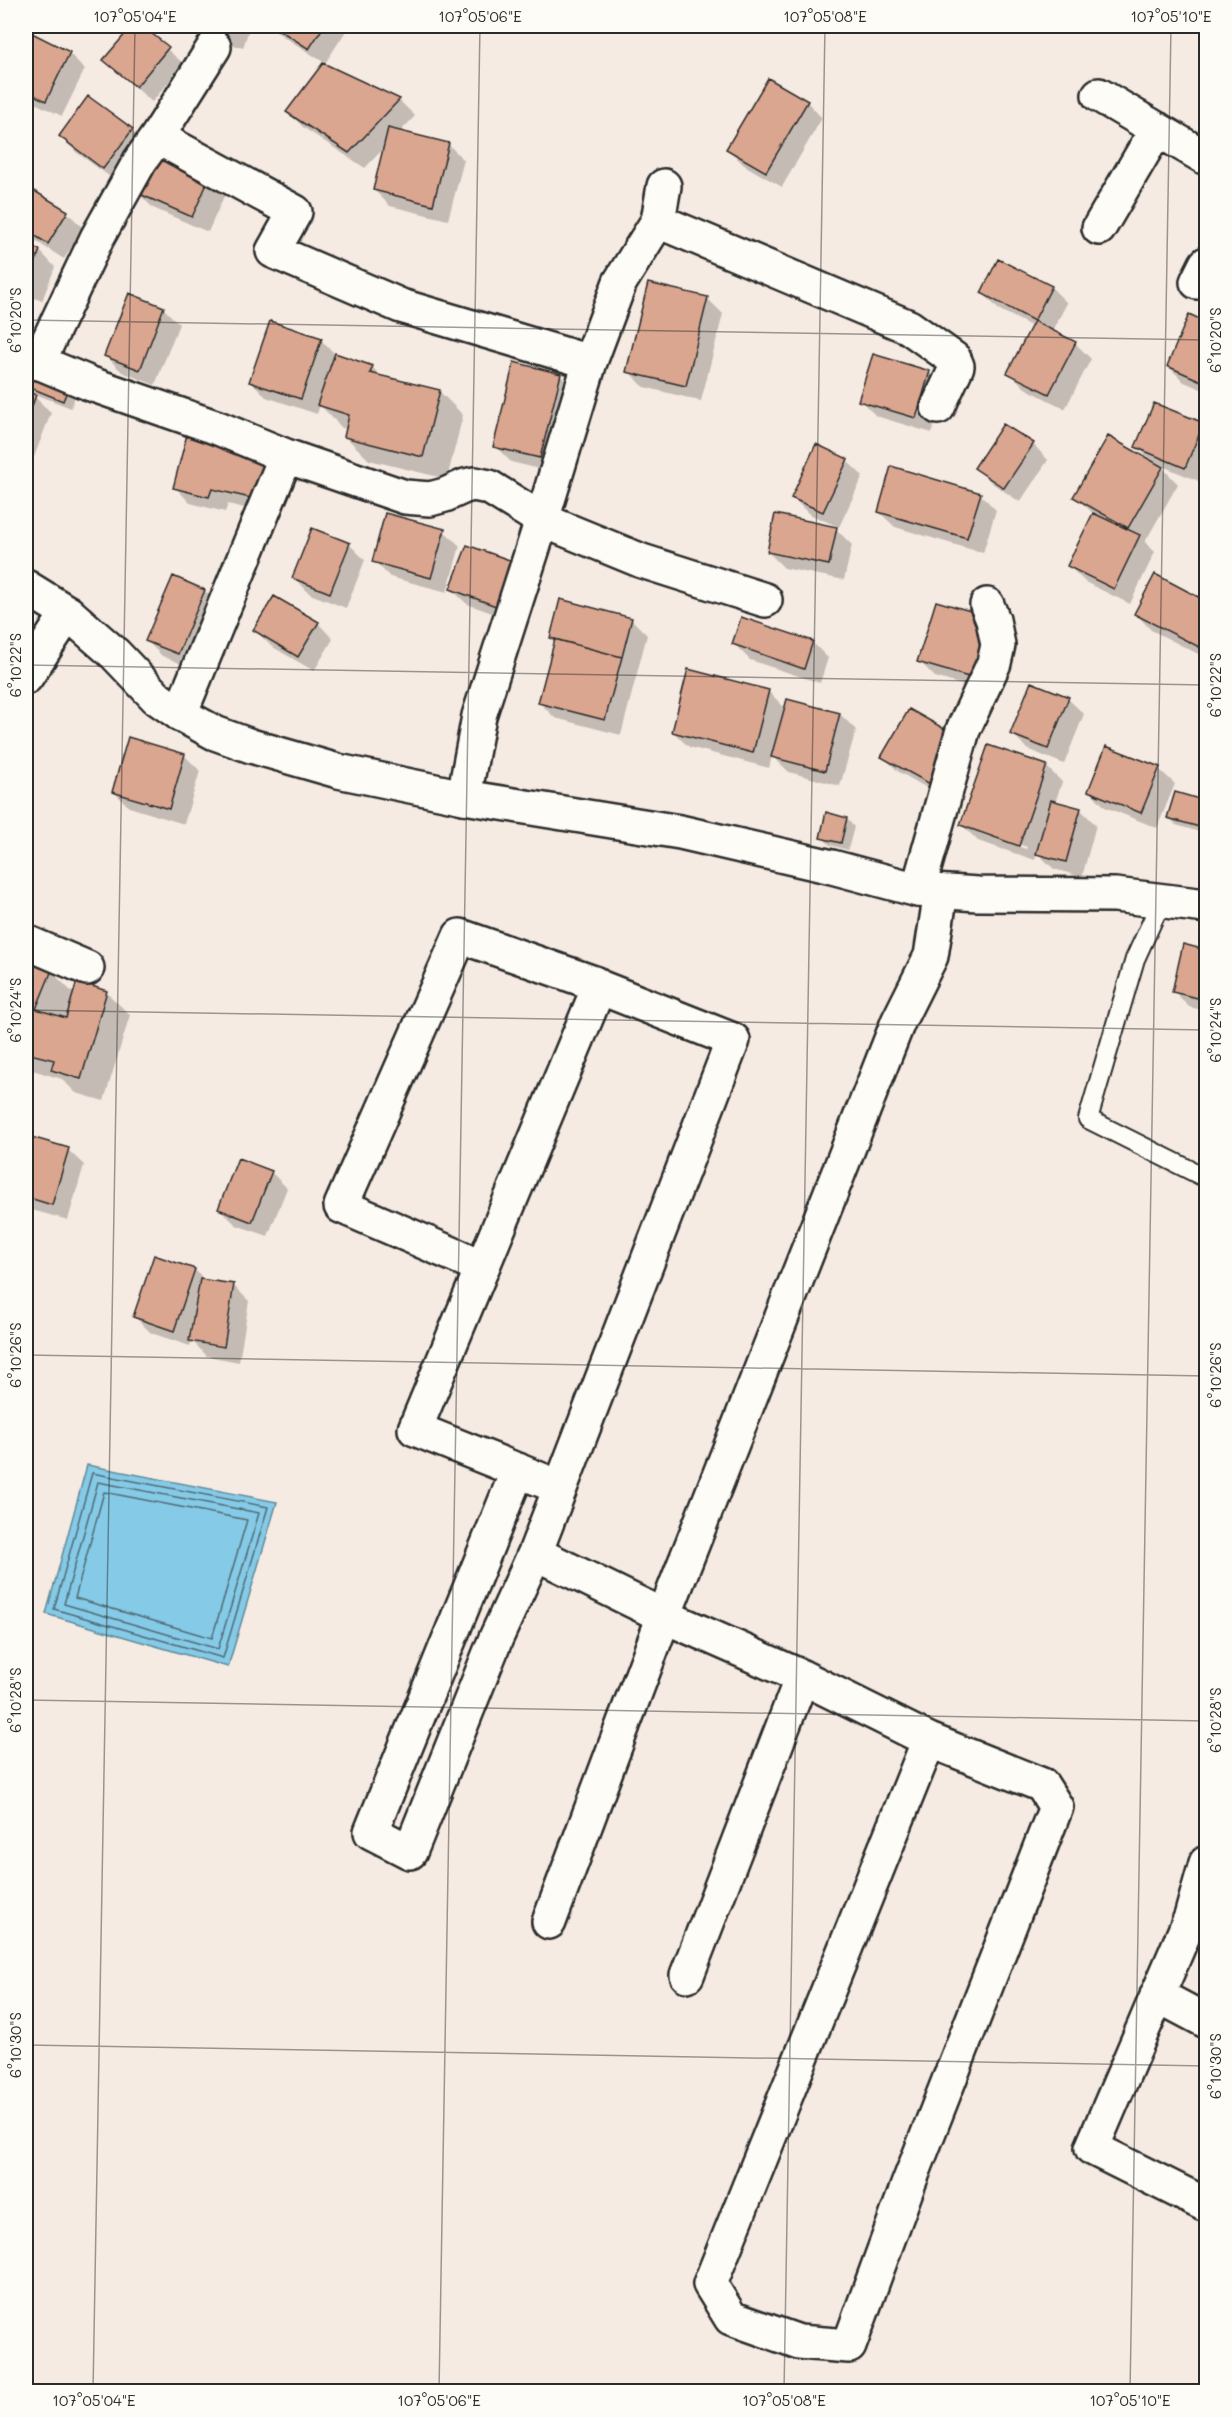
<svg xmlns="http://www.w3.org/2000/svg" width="1232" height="2417" font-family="Mali,sans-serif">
	<rect width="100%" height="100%" fill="#f6ebe2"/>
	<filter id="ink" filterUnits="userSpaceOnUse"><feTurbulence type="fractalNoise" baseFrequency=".0167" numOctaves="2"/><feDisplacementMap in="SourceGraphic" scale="12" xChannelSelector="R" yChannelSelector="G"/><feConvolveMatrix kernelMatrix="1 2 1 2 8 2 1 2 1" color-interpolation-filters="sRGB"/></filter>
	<g filter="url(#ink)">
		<!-- water -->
		<path fill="#85cae6" stroke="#618a9b" stroke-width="1.5" d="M 87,1465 L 277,1502 L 228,1667 L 46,1614 Z"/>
		<!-- shadow -->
		<path fill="#0003" fill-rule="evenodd" d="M 134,26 L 140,26 L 184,64 L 152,102 L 105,60 Z
			M 194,26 L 250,26 L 243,48 L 203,35 Z
			M 271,26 L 340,26 L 346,31 L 324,65 L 400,101 L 415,116 L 399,133 L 448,144 L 464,160 L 448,220 L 390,206 L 374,190 L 385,147 L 365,168 L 304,128 L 288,112 L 325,63 L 278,33 Z
			M 26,32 L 69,53 L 85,69 L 62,116 L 26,99 Z
			M 89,98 L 132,131 L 148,146 L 120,184 L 76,152 L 60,136 Z
			M 807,102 L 822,118 L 782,187 L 744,165 L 728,149 Z
			M 155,152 L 226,192 L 208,232 L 153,208 L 137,192 Z
			M 26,187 L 67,212 L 83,228 L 64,259 L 26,235 Z
			M 26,246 L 40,251 L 55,267 L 42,301 L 26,295 Z
			M 1051,287 L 1067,303 L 1052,332 L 1075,343 L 1091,359 L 1065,409 L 1025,388 L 1009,372 L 1033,327 L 998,309 L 983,293 Z
			M 707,298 L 723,314 L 701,401 L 644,387 L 628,371 Z
			M 163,308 L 179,324 L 155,385 L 122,372 L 106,356 Z
			M 1190,316 L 1206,323 L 1206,391 L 1184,382 L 1168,366 Z
			M 321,340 L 337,356 L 372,367 L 382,377 L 439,391 L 463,415 L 447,479 L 369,460 L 345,436 L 347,429 L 342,428 L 320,405 L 317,414 L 266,397 L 251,381 Z
			M 874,355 L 930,373 L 945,388 L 932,433 L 876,416 L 860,400 Z
			M 26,363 L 78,388 L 71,408 L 30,392 L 51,413 L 29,470 L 26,469 Z
			M 560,375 L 576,391 L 556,473 L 511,462 L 495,446 Z
			M 1203,424 L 1206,428 L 1206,469 L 1201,482 L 1160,465 L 1178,484 L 1145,542 L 1155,552 L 1130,604 L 1085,582 L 1069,566 L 1094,514 L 1075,497 L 1152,461 L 1137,447 Z
			M 1033,444 L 1048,460 L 1020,502 L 992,483 L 976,468 Z
			M 847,461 L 863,476 L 839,527 L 809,514 L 793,498 Z
			M 293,474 L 282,517 L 228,504 L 225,512 L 190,503 L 175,487 Z
			M 26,493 L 30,497 L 26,508 Z
			M 980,494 L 996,510 L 983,553 L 895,527 L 879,512 Z
			M 836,529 L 852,545 L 844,580 L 784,568 L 768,552 Z
			M 444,531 L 460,546 L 447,592 L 390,577 L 374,561 Z
			M 349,544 L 365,560 L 346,608 L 310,594 L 294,578 Z
			M 520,566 L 520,623 L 467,604 L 451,589 Z
			M 1156,576 L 1206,602 L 1206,658 L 1151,630 L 1136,614 Z
			M 205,591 L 220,607 L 194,669 L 162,656 L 147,641 Z
			M 990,618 L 988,693 L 935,677 L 919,661 Z
			M 631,619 L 647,635 L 621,735 L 555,718 L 540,703 L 555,642 L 551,638 Z
			M 318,623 L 333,639 L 314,671 L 271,646 L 255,630 Z
			M 812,642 L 828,658 L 820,683 L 750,660 L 734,644 Z
			M 769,692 L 786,709 L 840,714 L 856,730 L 840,786 L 789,772 L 772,756 L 769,768 L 689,747 L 673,732 Z
			M 1068,699 L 1084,714 L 1064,764 L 1027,749 L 1012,733 Z
			M 958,738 L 974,754 L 948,800 L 899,772 L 883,757 Z
			M 184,755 L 200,771 L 184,824 L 129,807 L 113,791 Z
			M 1046,766 L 1062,782 L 1055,803 L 1080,809 L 1096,825 L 1082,877 L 1054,869 L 1037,853 L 1035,860 L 978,841 L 962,825 ZM 979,830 L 1027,847 L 1026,849 L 979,833 Z
			M 1159,769 L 1175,784 L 1157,828 L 1105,807 L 1090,791 Z
			M 1176,794 L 1206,803 L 1206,834 L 1176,825 L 1169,817 Z
			M 847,819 L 854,827 L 848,850 L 830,845 L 822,837 Z
			M 1184,946 L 1206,951 L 1206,1011 L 1189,1007 L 1174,991 Z
			M 26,961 L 51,971 L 75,995 L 106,992 L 130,1015 L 104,1101 L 76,1093 L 62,1079 L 29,1069 L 26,1066 Z
			M 29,1138 L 68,1150 L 84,1165 L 68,1220 L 28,1209 L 26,1206 L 26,1150 Z
			M 271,1172 L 287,1188 L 268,1236 L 236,1225 L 220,1209 Z
			M 195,1270 L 206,1281 L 234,1286 L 249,1301 L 239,1362 L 207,1356 L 192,1341 L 190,1346 L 151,1333 L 135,1317 Z"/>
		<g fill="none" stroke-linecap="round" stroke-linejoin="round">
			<!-- shore -->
			<path stroke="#4f6b76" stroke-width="1.5" d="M 92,1473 L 268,1507 L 223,1658 L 54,1609 Z
				M 98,1482 L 259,1513 L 218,1649 L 64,1604 Z
				M 104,1492 L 247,1520 L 212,1638 L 75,1598 Z"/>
		</g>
		<!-- building -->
		<path fill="#dba68f" stroke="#2b2b2b" stroke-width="1.5" d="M 132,26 L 142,26 L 169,47 L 136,87 L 103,60 Z
			M 205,26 L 229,26 L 227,33 Z
			M 273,26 L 324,26 L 309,49 Z
			M 26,30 L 70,52 L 46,101 L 26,91 Z
			M 323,63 L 400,99 L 349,153 L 286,112 Z
			M 768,78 L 808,101 L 766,172 L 726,149 Z
			M 88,96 L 133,129 L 103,169 L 59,136 Z
			M 388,128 L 449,143 L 433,205 L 373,190 Z
			M 154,150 L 211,175 L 192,217 L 135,192 Z
			M 26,186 L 68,211 L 48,244 L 26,230 Z
			M 26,244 L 40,250 L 26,287 Z
			M 998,259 L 1052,286 L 1034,321 L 981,293 Z
			M 648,283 L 708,297 L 686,386 L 626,372 Z
			M 129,293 L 164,307 L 140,370 L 104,356 Z
			M 1189,314 L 1206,322 L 1206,383 L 1167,366 Z
			M 270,321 L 322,338 L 301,399 L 249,382 Z
			M 1034,321 L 1076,342 L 1049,394 L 1007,373 Z
			M 335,353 L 373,366 L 370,373 L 440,390 L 423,457 L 344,437 L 349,415 L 317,405 Z
			M 873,354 L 930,371 L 916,418 L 858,401 Z
			M 26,362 L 72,379 L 63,401 L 26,386 Z
			M 514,362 L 561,374 L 540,458 L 493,447 Z
			M 26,391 L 36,395 L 26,423 Z
			M 1154,403 L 1204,423 L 1185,468 L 1135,447 Z
			M 190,423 L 278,457 L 267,502 L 212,489 L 209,497 L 173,488 Z
			M 1003,424 L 1034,443 L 1004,488 L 974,468 Z
			M 1108,436 L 1163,467 L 1128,528 L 1073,497 Z
			M 816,444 L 848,459 L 823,512 L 791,498 Z
			M 891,466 L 981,493 L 967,538 L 878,512 Z
			M 385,513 L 445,529 L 431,578 L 372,562 Z
			M 1093,513 L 1140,535 L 1114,589 L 1067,566 Z
			M 775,514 L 837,527 L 829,565 L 767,552 Z
			M 312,528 L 350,543 L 330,593 L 292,578 Z
			M 467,545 L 521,564 L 504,609 L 450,589 Z
			M 1155,574 L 1206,601 L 1206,642 L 1203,649 L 1134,614 Z
			M 173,576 L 205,590 L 178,654 L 145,641 Z
			M 274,596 L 319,622 L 298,657 L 253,630 Z
			M 560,599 L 632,618 L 622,657 L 550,638 Z
			M 936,601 L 991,617 L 972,678 L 917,662 Z
			M 741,617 L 813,641 L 804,669 L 732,644 Z
			M 555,639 L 622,657 L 605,720 L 538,703 Z
			M 688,669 L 769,690 L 753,753 L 672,732 Z
			M 1031,682 L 1069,697 L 1048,749 L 1010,734 Z
			M 787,699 L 840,713 L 825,771 L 771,757 Z
			M 909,709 L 959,737 L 932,785 L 881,757 Z
			M 128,737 L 185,754 L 169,809 L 112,792 Z
			M 988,745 L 1047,765 L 1019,846 L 960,825 Z
			M 1106,746 L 1160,767 L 1141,813 L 1088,791 Z
			M 1175,792 L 1206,801 L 1206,818 L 1203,828 L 1167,818 Z
			M 1051,800 L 1081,808 L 1066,862 L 1036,854 Z
			M 826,812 L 847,818 L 841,843 L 820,838 Z
			M 1183,944 L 1206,950 L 1206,1000 L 1172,992 Z
			M 26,959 L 52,970 L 36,1009 L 66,1018 L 77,981 L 107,991 L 81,1079 L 51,1070 L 54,1060 L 26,1053 Z
			M 28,1136 L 69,1148 L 52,1205 L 26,1197 L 26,1145 Z
			M 238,1158 L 272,1171 L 252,1222 L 218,1209 Z
			M 154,1255 L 195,1269 L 174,1331 L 133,1317 Z
			M 200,1279 L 234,1284 L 224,1347 L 189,1341 Z"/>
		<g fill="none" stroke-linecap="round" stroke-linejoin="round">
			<defs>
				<path id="lane" d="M 1162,900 L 1135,959 L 1088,1119 L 1206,1178"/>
				<path id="street" d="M 1099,95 L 1206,158
					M 157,137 L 295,212 L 273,251 L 401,306 L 590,362
					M 658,221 L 909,327 L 954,359 L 957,366 L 938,407
					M 1099,228 L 1157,129
					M 1197,282 L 1206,264
					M 26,357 L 91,384 L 218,428 L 286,456 L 405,497 L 430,499 L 445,495 L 465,486 L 474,484 L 489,487 L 542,520 L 642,561 L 765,600
					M 38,363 L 97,238 L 140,161 L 157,137 L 214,47
					M 26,677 L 68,613
					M 180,714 L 286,456
					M 464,797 L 479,716 L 542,520 L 590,362 L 620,282 L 658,221 L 664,186
					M 918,890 L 963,730 L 994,663 L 998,645 L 993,620 L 987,605
					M 26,942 L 87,968
					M 482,1267 L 341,1206 L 460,936 L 594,983 L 599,987
					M 518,1470 L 371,1832 L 410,1852 L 496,1638 L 535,1553 L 733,1040 L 599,987 L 415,1429 L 559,1487
					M 535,1553 L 664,1616 L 549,1922
					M 929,1740 L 710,2284 L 731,2318 L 799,2342 L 849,2346 L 908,2185 L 1056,1807 L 1042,1785 L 929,1740 L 802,1677 L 664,1616 L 898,1022 L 931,956 L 941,892
					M 1206,1863 L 1191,1917 L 1092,2148 L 1206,2205
					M 687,1975 L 802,1677
					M 1157,1995 L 1206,2021"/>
				<path id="secondary" d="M 26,587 L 68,613 L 115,654 L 157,698 L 180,714 L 215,733 L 251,746 L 338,771 L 464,797 L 680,832 L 832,867 L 918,890 L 978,894 L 1115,895 L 1206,906"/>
			</defs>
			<!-- lane casing -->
			<use href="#lane" stroke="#2b2b2b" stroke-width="22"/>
			<!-- street casing -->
			<use href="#street" stroke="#2b2b2b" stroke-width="38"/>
			<!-- secondary casing -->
			<use href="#secondary" stroke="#2b2b2b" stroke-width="38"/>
			<!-- lane -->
			<use href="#lane" stroke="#fdfcf7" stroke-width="18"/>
			<!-- street -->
			<use href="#street" stroke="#fdfcf7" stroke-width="33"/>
			<!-- secondary -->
			<use href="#secondary" stroke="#fdfcf7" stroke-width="33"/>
		</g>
	</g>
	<!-- ticks -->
	<path fill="none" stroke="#2b2b2b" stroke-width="1.5" stroke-opacity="0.45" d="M 26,320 L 1206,340M 26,665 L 1206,685M 26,1010 L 1206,1030M 26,1355 L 1206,1376M 26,1700 L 1206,1721M 26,2045 L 1206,2066M 26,2390 L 101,2392M 93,2392 L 135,26M 439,2392 L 480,26M 784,2392 L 825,26M 1130,2392 L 1171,26"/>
	<!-- margin -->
	<rect width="1232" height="2417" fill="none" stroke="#fdfcf7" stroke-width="66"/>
	<rect x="33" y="33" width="1166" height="2351" fill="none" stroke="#2b2b2b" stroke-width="2"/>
	<g font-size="15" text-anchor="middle" fill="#2b2b2b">
		<text x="135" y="22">107°05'04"E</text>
		<text x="480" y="22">107°05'06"E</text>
		<text x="825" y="22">107°05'08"E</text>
		<text x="1171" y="22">107°05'10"E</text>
		<text transform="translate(16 320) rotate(-90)" y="5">6°10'20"S</text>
		<text transform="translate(1216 340) rotate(-90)" y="5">6°10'20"S</text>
		<text transform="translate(16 665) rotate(-90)" y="5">6°10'22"S</text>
		<text transform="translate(1216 685) rotate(-90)" y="5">6°10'22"S</text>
		<text transform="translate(16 1010) rotate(-90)" y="5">6°10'24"S</text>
		<text transform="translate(1216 1030) rotate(-90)" y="5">6°10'24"S</text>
		<text transform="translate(16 1355) rotate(-90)" y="5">6°10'26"S</text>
		<text transform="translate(1216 1375) rotate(-90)" y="5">6°10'26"S</text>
		<text transform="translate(16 1700) rotate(-90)" y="5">6°10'28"S</text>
		<text transform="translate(1216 1720) rotate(-90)" y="5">6°10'28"S</text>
		<text transform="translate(16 2045) rotate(-90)" y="5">6°10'30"S</text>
		<text transform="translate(1216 2066) rotate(-90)" y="5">6°10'30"S</text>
		<text x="94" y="2406">107°05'04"E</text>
		<text x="439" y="2406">107°05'06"E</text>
		<text x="784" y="2406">107°05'08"E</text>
		<text x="1130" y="2406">107°05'10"E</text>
	</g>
</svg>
